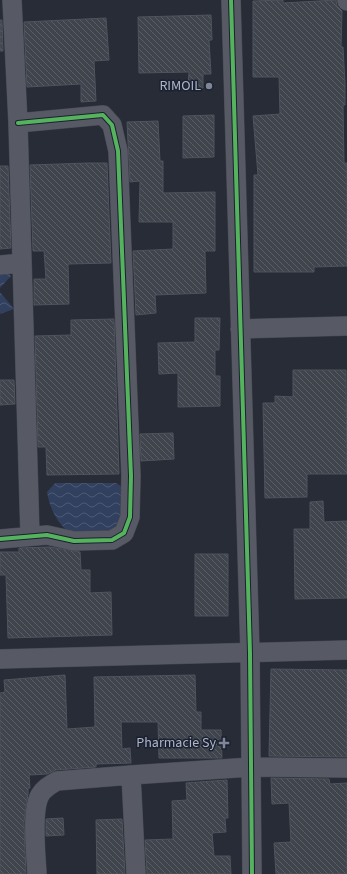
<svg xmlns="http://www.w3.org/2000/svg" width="347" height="874" font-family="'Source Sans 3',sans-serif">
	<defs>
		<pattern id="water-waves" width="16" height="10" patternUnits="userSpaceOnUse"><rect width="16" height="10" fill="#324060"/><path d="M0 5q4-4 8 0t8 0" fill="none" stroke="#4d5975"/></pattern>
		<pattern id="building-back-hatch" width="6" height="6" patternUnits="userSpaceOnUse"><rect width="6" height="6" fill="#40444c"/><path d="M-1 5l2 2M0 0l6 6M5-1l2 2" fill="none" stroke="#595d64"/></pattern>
	</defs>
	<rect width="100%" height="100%" fill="#272c36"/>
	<!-- water -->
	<path fill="url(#water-waves)" d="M 0,269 L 6,269 L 11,276 L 0,288 Z
		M 0,292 L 14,309 L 0,314 Z
		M 55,483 L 116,483 L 131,493 L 120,528 C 112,531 101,538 93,539 C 66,540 51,516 47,492 Z"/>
	<!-- building -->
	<path fill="url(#building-back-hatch)" stroke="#4f535e" d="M 283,0 L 283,3 L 336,0 L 337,6 L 342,11 L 341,47 L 343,47 L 345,84 L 345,105 L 343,105 L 344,163 L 347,163 L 347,266 L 314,267 L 314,272 L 254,272 L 254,175 L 258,175 L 253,116 L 280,114 L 279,77 L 253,77 L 253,1 Z
		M 211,15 L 212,40 L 209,40 L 211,74 L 203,74 L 203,88 L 188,87 L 189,72 L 139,73 L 138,17 Z
		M 106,18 L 109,60 L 94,61 L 96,101 L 81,102 L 81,84 L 27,87 L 24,22 Z
		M 0,20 L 2,20 L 3,51 L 0,51 Z
		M 214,115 L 214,157 L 183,158 L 183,116 Z
		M 158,121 L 160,161 L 163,161 L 163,193 L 215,192 L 215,251 L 205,251 L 206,293 L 155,295 L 156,313 L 136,315 L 133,251 L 173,249 L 173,222 L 139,222 L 140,181 L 130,182 L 127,122 Z
		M 88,163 L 107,163 L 111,263 L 68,264 L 69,304 L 34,305 L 34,279 L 46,279 L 44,251 L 33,251 L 30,165 Z
		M 0,166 L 8,166 L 11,248 L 0,249 Z
		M 195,318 L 220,318 L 219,350 L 215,350 L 215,376 L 220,376 L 220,406 L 178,407 L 178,373 L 159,374 L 158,343 L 195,342 Z
		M 114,319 L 119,474 L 47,475 L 46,447 L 38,447 L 35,336 L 71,335 L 71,320 Z
		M 293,370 L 346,370 L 347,474 L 307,474 L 307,497 L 265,498 L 263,403 L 275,403 L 275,396 L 293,397 Z
		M 0,380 L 14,380 L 15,404 L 0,405 Z
		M 173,433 L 174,459 L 141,461 L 140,434 Z
		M 323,501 L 324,522 L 347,521 L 347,598 L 295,599 L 294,529 L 310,529 L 310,502 Z
		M 50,547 L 80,552 L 81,570 L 90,570 L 90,593 L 111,592 L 112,635 L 8,638 L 6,575 L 0,575 L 0,552 L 19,552 L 19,548 Z
		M 195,554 L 228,554 L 228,616 L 195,616 Z
		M 271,669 L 347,670 L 347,757 L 269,756 Z
		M 65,675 L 67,729 L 95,727 L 94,677 L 195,675 L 196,712 L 201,712 L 201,730 L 221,730 L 222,758 L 159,758 L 158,722 L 121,722 L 122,749 L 130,748 L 131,763 L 96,764 L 96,767 L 56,770 L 47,774 L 29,775 L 30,788 L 28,788 L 28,794 L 24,822 L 26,874 L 0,874 L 0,693 L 5,692 L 4,680 Z
		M 271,778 L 329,779 L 330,784 L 347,783 L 347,874 L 276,874 L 274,843 L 291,842 L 289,803 L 272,804 Z
		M 227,780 L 228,818 L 225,818 L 226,832 L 212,833 L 214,856 L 230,856 L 231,874 L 147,874 L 145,840 L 173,839 L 172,801 L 187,800 L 186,783 Z
		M 63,818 L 64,835 L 46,836 L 46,819 Z
		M 122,819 L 125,874 L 97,874 L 96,820 Z"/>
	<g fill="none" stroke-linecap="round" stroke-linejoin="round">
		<defs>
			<path id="minor" d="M 12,0 L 18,123 L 30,536
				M 231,0 L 250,653 L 252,874
				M 347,0 L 347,1
				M 0,265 L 22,263
				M 240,329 L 347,326
				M 0,539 L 47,535 L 74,541 L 112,540 L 124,533 L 130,517 L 131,476 L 118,151 L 112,125 L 103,115 L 18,123
				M 0,659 L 347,650
				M 131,775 L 136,874
				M 37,874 C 36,854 31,811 40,795 C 44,788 50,785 57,781 L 131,775 L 251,767 L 347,768"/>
		</defs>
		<!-- minor casing -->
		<use href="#minor" stroke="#43474f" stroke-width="20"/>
		<!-- minor -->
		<use href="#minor" stroke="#575a64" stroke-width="19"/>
		<defs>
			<path id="cycleway" d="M 231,0 L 250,653 L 252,874
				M 0,539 L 47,535 L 74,541 L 112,540 L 124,533 L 130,517 L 131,476 L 118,151 L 112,125 L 103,115 L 18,123"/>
		</defs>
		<!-- cycleway casing -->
		<use href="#cycleway" stroke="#1a2130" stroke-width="6"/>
		<!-- cycleway -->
		<use href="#cycleway" stroke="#56b35d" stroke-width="4"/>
	</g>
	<!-- markers -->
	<g fill="#808695" stroke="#1a2130" stroke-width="1.5">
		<circle cx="209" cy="86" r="4"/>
		<path d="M222 737h4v4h4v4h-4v4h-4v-4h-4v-4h4z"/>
	</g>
	<g text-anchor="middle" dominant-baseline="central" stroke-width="3" stroke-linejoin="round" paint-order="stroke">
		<!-- poi labels -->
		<g font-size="14" fill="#b0b6c8" stroke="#1a2130" text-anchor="end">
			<text x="201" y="86">RIMOIL</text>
			<text x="216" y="743">Pharmacie Sy</text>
		</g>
	</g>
</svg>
